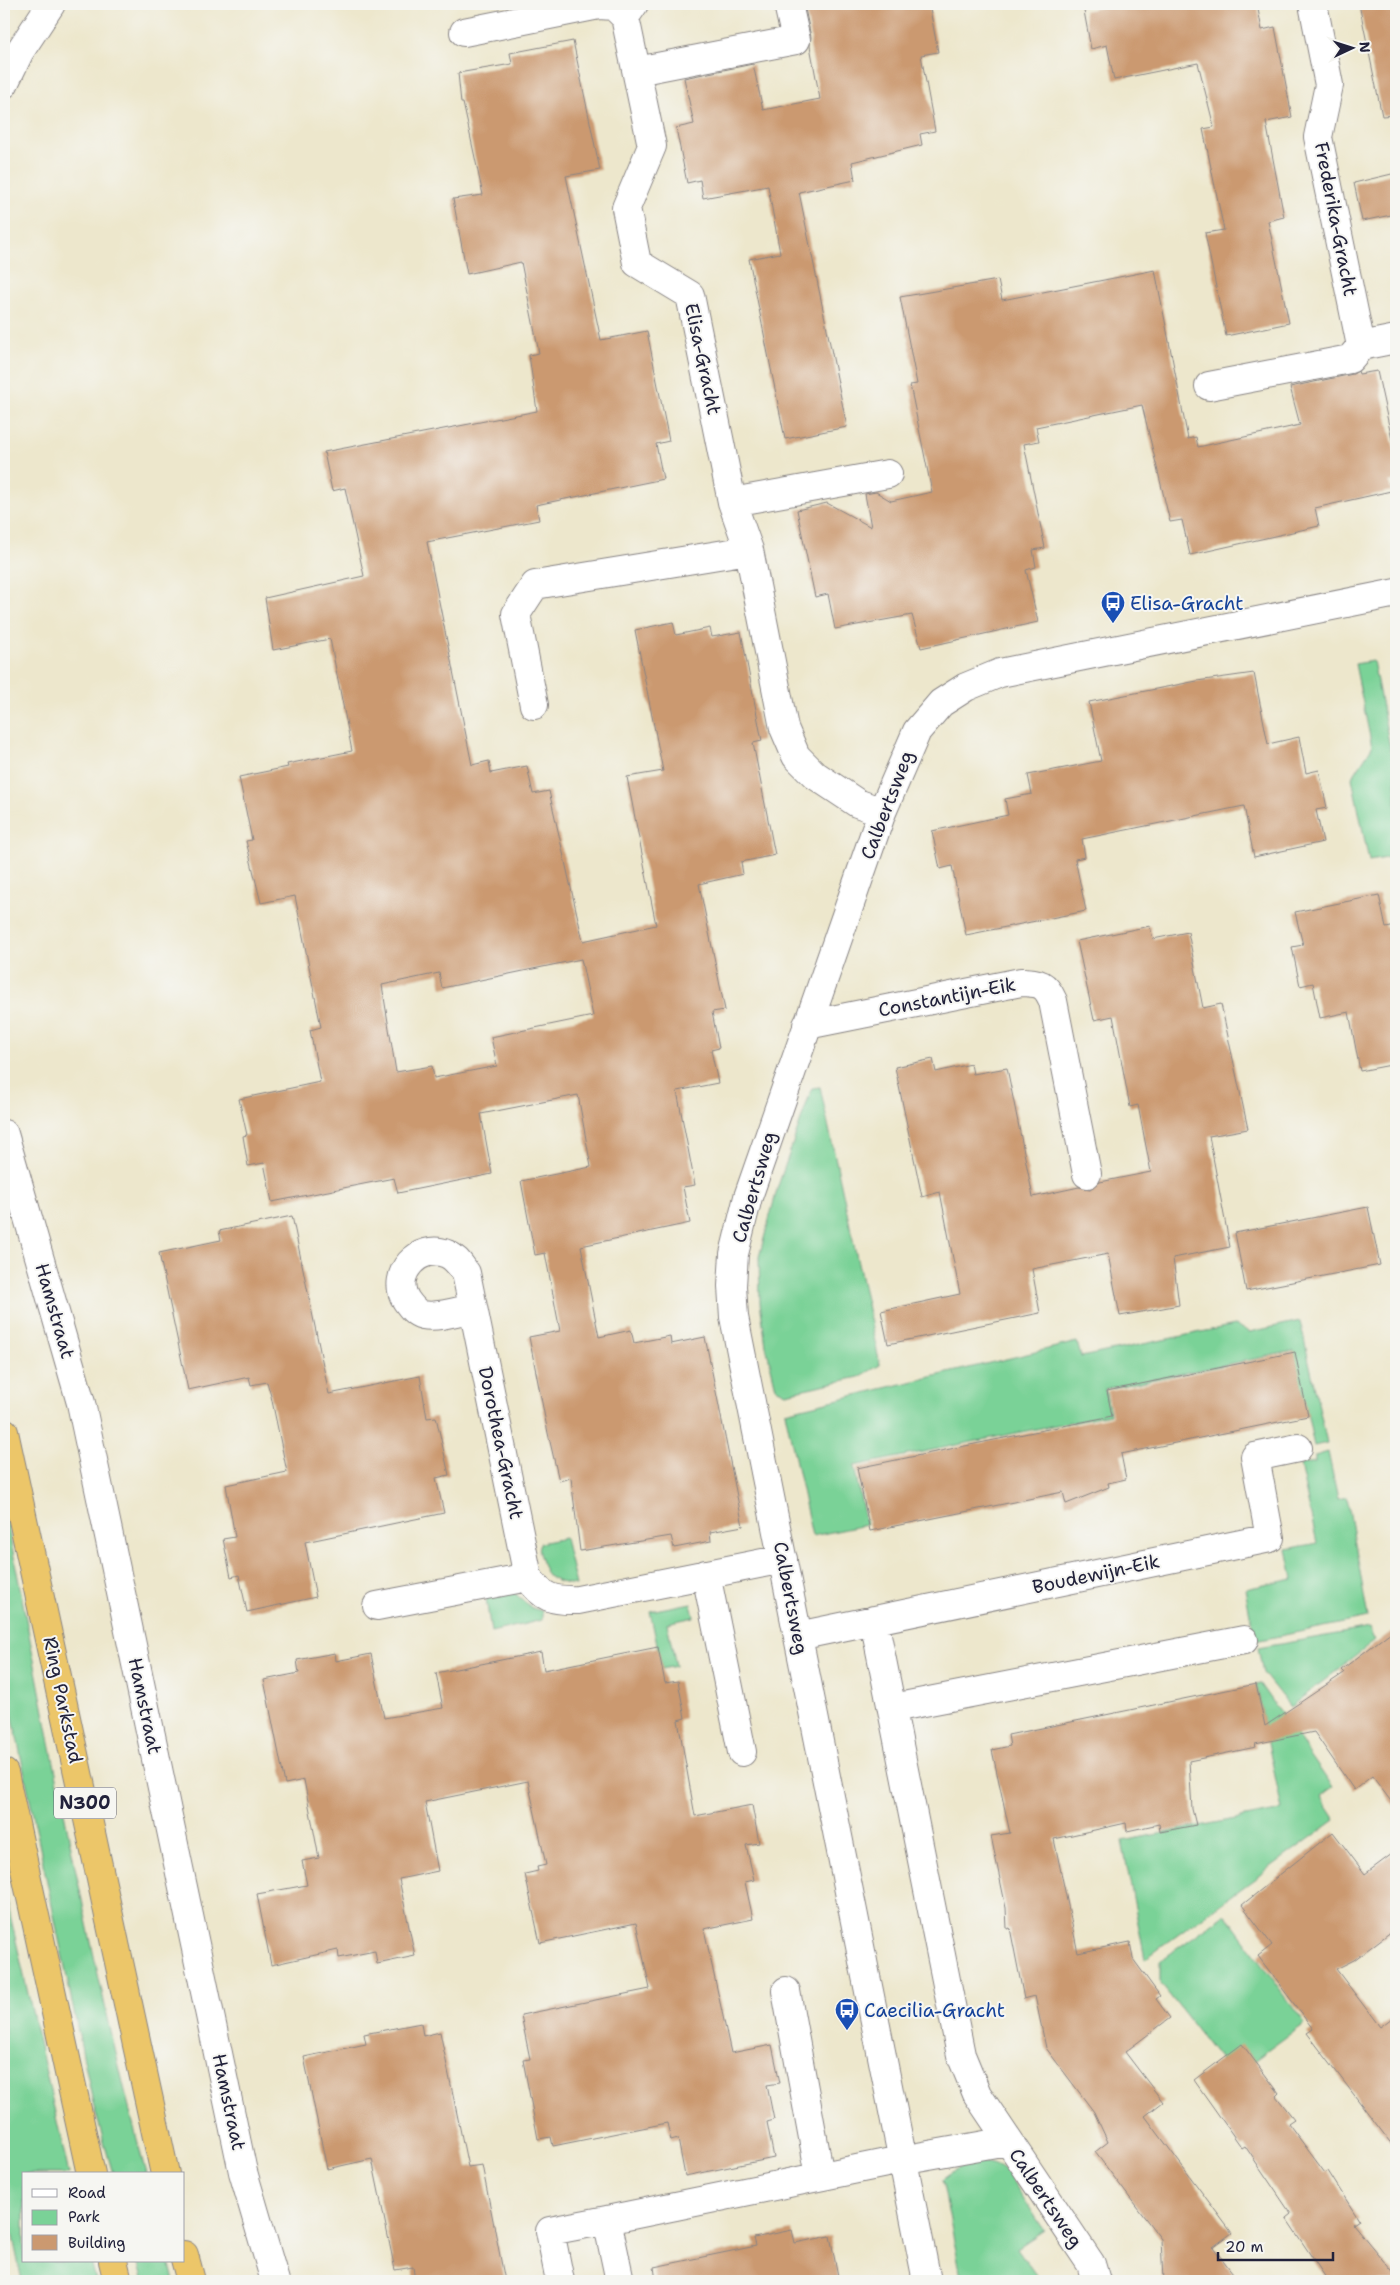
<svg xmlns="http://www.w3.org/2000/svg" width="1400" height="2285" font-family="'Shantell Sans',sans-serif">
	<rect width="100%" height="100%" fill="#f6f6f2"/>
	<filter id="ink" filterUnits="userSpaceOnUse"><feTurbulence type="fractalNoise" baseFrequency=".02" numOctaves="2"/><feDisplacementMap in="SourceGraphic" scale="10" xChannelSelector="R" yChannelSelector="G"/><feConvolveMatrix kernelMatrix="1 2 1 2 8 2 1 2 1" color-interpolation-filters="sRGB"/></filter>
	<filter id="wash" filterUnits="userSpaceOnUse"><feTurbulence type="fractalNoise" baseFrequency=".0096" numOctaves="4" result="noise"/><feDisplacementMap in="SourceGraphic" scale="20" xChannelSelector="R" yChannelSelector="G"/><feGaussianBlur stdDeviation="1.12" result="paint"/><feColorMatrix in="noise" values="0 0 0 0 0 0 0 0 0 0 0 0 0 0 0 0 0 1.4 0 .05"/><feComposite in="paint" operator="in"/></filter>
	<g filter="url(#wash)">
		<rect width="100%" height="100%" fill="#ede7cc"/>
		<!-- green -->
		<path fill="#7ad297" stroke="#4e7a69" d="M 1373,661 L 1396,778 L 1396,856 L 1369,861 L 1352,778 L 1372,747 L 1355,664 Z
			M 820,1087 L 880,1365 L 859,1377 L 786,1393 L 776,1388 L 766,1346 L 760,1302 L 759,1257 L 778,1186 L 812,1088 Z
			M 1300,1321 L 1327,1443 L 1314,1446 L 1294,1351 L 1105,1389 L 1110,1414 L 854,1466 L 866,1525 L 812,1536 L 785,1412 L 1077,1342 L 1081,1357 L 1235,1325 L 1250,1332 Z
			M 1328,1452 L 1338,1499 L 1347,1497 L 1368,1618 L 1255,1641 L 1245,1589 L 1293,1579 L 1287,1549 L 1317,1543 L 1300,1465 L 1315,1462 L 1315,1456 Z
			M 4,1506 C 48,1729 88,1954 146,2174 L 113,2174 L 93,2103 L 4,1675 Z
			M 565,1538 L 576,1585 C 555,1582 546,1580 541,1559 C 539,1553 537,1549 540,1543 Z
			M 512,1591 L 532,1608 L 542,1611 L 542,1620 L 491,1632 L 486,1598 Z
			M 691,1603 L 694,1617 L 667,1623 L 676,1666 L 662,1669 L 650,1611 Z
			M 1370,1628 L 1375,1641 L 1290,1707 L 1263,1673 L 1258,1648 Z
			M 1260,1683 L 1333,1788 L 1320,1797 L 1335,1820 L 1145,1959 L 1122,1841 L 1282,1810 L 1256,1684 Z
			M 4,1888 L 69,2174 L 24,2174 L 24,2261 L 91,2261 L 96,2281 L 22,2281 L 9,2218 L 4,2179 Z
			M 1225,1914 L 1305,2023 L 1233,2076 L 1160,1983 L 1160,1961 Z
			M 980,2162 C 992,2163 999,2166 1008,2174 L 1044,2230 L 1017,2248 L 1040,2281 L 962,2281 L 942,2180 C 953,2171 966,2165 980,2162 Z
			M 138,2261 L 169,2261 L 174,2281 L 144,2281 Z"/>
		<g id="blocks">
			<!-- building -->
			<path fill="#cb9970" fill-rule="evenodd" d="M 804,4 L 929,4 L 938,52 L 921,55 L 935,131 L 920,134 L 922,145 L 852,162 L 855,180 L 799,192 L 847,427 L 785,439 L 749,259 L 780,253 L 768,186 L 703,198 L 700,180 L 687,183 L 676,128 L 694,124 L 684,78 L 753,64 L 763,110 L 820,99 L 810,46 L 811,37 Z
				M 1119,4 L 1257,4 L 1262,30 L 1275,27 L 1292,117 L 1266,122 L 1284,217 L 1268,221 L 1289,323 L 1226,336 L 1205,233 L 1224,230 L 1203,129 L 1214,127 L 1198,63 L 1114,80 L 1107,45 L 1091,49 L 1084,11 Z
				M 1359,4 L 1396,4 L 1396,115 L 1382,116 Z
				M 573,41 L 600,170 L 566,176 L 601,340 L 647,331 L 669,441 L 656,444 L 663,479 L 536,505 L 539,520 L 427,542 L 472,765 L 489,761 L 491,773 L 527,766 L 533,794 L 549,791 L 583,941 L 656,925 L 627,777 L 663,771 L 635,630 L 673,622 L 676,635 L 710,628 L 712,637 L 741,632 L 762,741 L 753,743 L 775,855 L 741,862 L 743,874 L 699,884 L 725,1010 L 712,1012 L 719,1048 L 711,1050 L 718,1083 L 677,1091 L 695,1185 L 683,1187 L 690,1223 L 581,1246 L 599,1337 L 631,1330 L 634,1343 L 670,1336 L 671,1344 L 705,1337 L 743,1526 L 710,1532 L 711,1541 L 674,1548 L 671,1536 L 580,1551 L 571,1478 L 559,1481 L 548,1433 L 529,1337 L 560,1331 L 545,1253 L 535,1255 L 521,1181 L 591,1167 L 578,1095 L 481,1114 L 492,1174 L 398,1193 L 394,1178 L 272,1202 L 264,1163 L 248,1166 L 243,1136 L 247,1135 L 239,1099 L 320,1082 L 310,1030 L 321,1027 L 295,896 L 261,903 L 246,841 L 252,840 L 239,777 L 288,767 L 287,764 L 352,751 L 330,639 L 273,650 L 265,598 L 364,576 L 345,488 L 332,491 L 324,452 L 537,411 L 529,355 L 539,353 L 521,262 L 467,274 L 453,199 L 483,195 L 469,130 L 463,103 L 461,103 L 458,73 L 512,64 L 510,53 ZM 581,959 L 593,1016 L 491,1037 L 497,1066 L 434,1078 L 432,1066 L 396,1072 L 382,985 L 439,973 L 442,988 Z
				M 1396,173 L 1396,214 L 1362,221 L 1354,183 Z
				M 1155,270 L 1188,439 L 1196,437 L 1198,447 L 1300,425 L 1290,387 L 1353,374 L 1358,371 L 1359,374 L 1377,371 L 1396,458 L 1396,480 L 1389,482 L 1391,491 L 1315,508 L 1319,526 L 1190,555 L 1182,520 L 1170,522 L 1142,405 L 1036,427 L 1039,441 L 1024,444 L 1045,548 L 1033,550 L 1036,567 L 1026,570 L 1038,622 L 921,648 L 912,615 L 835,629 L 828,594 L 815,597 L 797,510 L 827,503 L 871,527 L 865,494 L 876,492 L 891,501 L 932,492 L 910,385 L 917,384 L 900,297 L 998,280 L 1002,300 Z
				M 1254,673 L 1268,744 L 1299,737 L 1306,773 L 1319,770 L 1327,808 L 1316,810 L 1323,842 L 1254,857 L 1244,806 L 1082,839 L 1085,857 L 1075,859 L 1086,911 L 966,935 L 952,866 L 940,869 L 932,831 L 1008,815 L 1005,799 L 1032,794 L 1028,775 L 1101,761 L 1089,702 L 1197,681 Z
				M 1379,895 L 1386,928 L 1396,926 L 1396,1064 L 1360,1071 L 1349,1012 L 1320,1018 L 1313,983 L 1300,986 L 1292,947 L 1303,945 L 1295,912 Z
				M 1150,926 L 1153,939 L 1188,932 L 1203,1008 L 1221,1004 L 1248,1129 L 1209,1136 L 1230,1247 L 1173,1258 L 1179,1305 L 1120,1316 L 1108,1254 L 1032,1269 L 1040,1313 L 888,1344 L 881,1311 L 960,1294 L 940,1192 L 922,1197 L 895,1067 L 933,1059 L 936,1072 L 971,1064 L 973,1074 L 1007,1068 L 1033,1197 L 1079,1187 L 1090,1189 L 1100,1182 L 1151,1172 L 1138,1105 L 1130,1107 L 1113,1016 L 1094,1020 L 1077,941 Z
				M 1368,1207 L 1380,1265 L 1246,1291 L 1235,1233 Z
				M 292,1216 L 329,1394 L 420,1376 L 427,1418 L 436,1417 L 449,1475 L 436,1478 L 444,1513 L 305,1542 L 316,1597 L 247,1612 L 239,1575 L 231,1577 L 223,1539 L 235,1537 L 226,1485 L 287,1472 L 271,1396 L 267,1382 L 251,1385 L 249,1377 L 188,1390 L 159,1253 L 221,1240 L 219,1231 Z
				M 1295,1352 L 1308,1416 L 1121,1454 L 1126,1479 L 1108,1483 L 1109,1487 L 1066,1504 L 1063,1492 L 870,1531 L 857,1468 L 1112,1416 L 1107,1391 Z
				M 1396,1628 L 1396,1808 L 1372,1776 L 1354,1790 L 1314,1732 L 1255,1744 L 1256,1747 L 1189,1761 L 1192,1809 L 1196,1825 L 1160,1832 L 1159,1824 L 1127,1831 L 1126,1823 L 1054,1839 L 1078,1953 L 1130,1942 L 1133,1959 L 1160,1996 L 1156,1999 L 1170,2018 L 1125,2052 L 1163,2102 L 1145,2116 L 1232,2233 L 1213,2247 L 1239,2281 L 1163,2281 L 1161,2239 L 1095,2152 L 1108,2142 L 1094,2112 L 1046,2048 L 1035,1996 L 1024,1999 L 1010,1928 L 1007,1929 L 1006,1908 L 991,1836 L 1010,1833 L 992,1750 L 1010,1746 L 1008,1735 L 1256,1684 L 1265,1726 L 1344,1673 L 1341,1670 Z
				M 658,1647 L 665,1683 L 678,1681 L 685,1718 L 678,1720 L 695,1816 L 752,1805 L 759,1843 L 746,1845 L 754,1880 L 745,1882 L 753,1919 L 704,1929 L 731,2053 L 772,2045 L 780,2083 L 767,2085 L 774,2120 L 767,2122 L 774,2158 L 685,2176 L 678,2139 L 671,2141 L 667,2123 L 553,2146 L 551,2137 L 538,2139 L 523,2060 L 530,2059 L 521,2015 L 650,1989 L 636,1923 L 540,1943 L 525,1874 L 538,1871 L 537,1867 L 546,1865 L 528,1781 L 425,1802 L 438,1871 L 399,1879 L 415,1956 L 377,1964 L 375,1951 L 339,1958 L 338,1950 L 271,1965 L 257,1894 L 307,1885 L 302,1861 L 319,1858 L 304,1780 L 285,1784 L 264,1680 L 299,1673 L 297,1660 L 335,1653 L 336,1661 L 371,1654 L 384,1718 L 443,1708 L 436,1673 L 541,1652 L 544,1670 Z
				M 1333,1832 L 1365,1874 L 1396,1851 L 1396,1928 L 1354,1960 L 1336,1969 L 1380,2027 L 1396,2015 L 1396,2150 L 1307,2033 L 1313,2029 L 1258,1956 L 1272,1945 L 1242,1905 Z
				M 421,2023 L 423,2036 L 440,2032 L 468,2167 L 482,2165 L 505,2281 L 415,2281 L 413,2267 L 395,2270 L 372,2159 L 327,2169 L 304,2057 L 366,2044 L 364,2034 Z
				M 1242,2044 L 1279,2093 L 1276,2096 L 1294,2119 L 1288,2123 L 1325,2173 L 1328,2171 L 1359,2220 L 1353,2224 L 1396,2276 L 1396,2281 L 1328,2281 L 1286,2218 L 1291,2214 L 1245,2146 L 1242,2148 L 1194,2080 Z
				M 792,2230 L 795,2243 L 830,2236 L 839,2281 L 656,2281 L 654,2267 L 756,2246 L 754,2238 Z"/>
		</g>
	</g>
	<g filter="url(#ink)">
		<use href="#blocks" fill-opacity="0" stroke="#888484" stroke-width="1"/>
		<g fill="none" stroke-linecap="round" stroke-linejoin="round">
			<defs>
				<path id="minor" d="M 1313,4 L 1329,85 L 1318,137 L 1361,346
					M 625,17 L 652,146 L 626,208 L 637,263 L 690,295 L 732,502 L 749,550 L 784,728 L 796,756 L 815,775 L 857,803 L 882,812
					M 464,32 L 599,5 L 614,6 L 625,17 L 634,4
					M 637,71 L 796,40 L 788,4
					M 4,84 L 20,51 L 51,4
					M 1209,386 L 1350,359 L 1361,346 L 1396,339
					M 732,502 L 888,474
					M 534,705 L 516,614 L 535,585 L 749,550
					M 807,1025 L 1021,982 C 1040,983 1045,983 1053,1001 L 1087,1174
					M 4,1134 L 81,1403 L 243,2172 L 275,2281
					M 473,1308 C 458,1311 438,1318 423,1315 C 415,1313 411,1307 406,1300 C 390,1275 419,1242 447,1254 C 456,1258 460,1265 466,1273 L 528,1577 C 542,1598 553,1601 578,1600 L 783,1559
					M 706,1574 L 742,1752
					M 377,1606 L 528,1577
					M 874,1620 L 961,2055 L 977,2094 L 1091,2264 L 1096,2281
					M 798,1636 L 1270,1538 L 1255,1457 L 1298,1448
					M 893,1708 L 1244,1640
					M 786,1991 L 820,2176
					M 560,2281 L 550,2231 L 607,2220
					M 620,2281 L 607,2220 L 901,2160 L 1007,2141
					M 927,2281 L 734,1317 L 732,1286 L 734,1254 L 748,1197 L 882,812 L 917,731 L 941,703 L 966,687 L 1000,673 L 1396,593"/>
				<path id="highway" d="M 4,1432 L 165,2174
					M 4,1773 L 91,2174
					M 184,2255 L 191,2281
					M 113,2261 L 118,2281"/>
			</defs>
			<!-- minor casing -->
			<use href="#minor" stroke="#888484" stroke-width="30"/>
			<!-- highway casing -->
			<use href="#highway" stroke="#888484" stroke-width="30"/>
			<!-- minor -->
			<use href="#minor" stroke="#fff" stroke-width="28"/>
			<!-- highway -->
			<use href="#highway" stroke="#ecc669" stroke-width="28"/>
		</g>
	</g>
	<!-- icons -->
	<defs>
		<symbol id="bus-pin" viewBox="-11 -11 22 30"><path d="M0 17L-7.5 6A9.5 9.5 0 1 1 7.5 6Z" fill="#1a4fb4" stroke="#f6f6f2"/><path d="M-5-6H5V4H4V6H2V4H-2V6H-4V4H-5ZM-3.5-4V0h7V-4ZM-3.5 1.2v1.5H-2V1.2ZM2 1.2v1.5H3.5V1.2Z" fill="#fff"/></symbol>
	</defs>
	<g fill-rule="evenodd">
		<use href="#bus-pin" x="1099" y="589" width="28" height="38"/>
		<use href="#bus-pin" x="833" y="1996" width="28" height="38"/>
	</g>
	<g text-anchor="middle" dominant-baseline="central" stroke-width="4" stroke-linejoin="round" paint-order="stroke">
		<!-- shield labels -->
		<rect fill="#f6f6f2" stroke="#626272" stroke-width="1" x="54" y="1787.5" width="62" height="31" rx="4"/>
		<g font-size="18" font-weight="bold" fill="#22223b">
			<text x="85" y="1803">N300</text>
		</g>
		<!-- street labels -->
		<g font-size="19" fill="#22223b" stroke="#f6f6f2">
			<text transform="translate(1336 219) rotate(79)">Frederika-Gracht</text>
			<text transform="translate(703 359) rotate(78)">Elisa-Gracht</text>
			<text transform="translate(887 805) rotate(-69)">Calbertsweg</text>
			<text transform="translate(947 997) rotate(-11)">Constantijn-Eik</text>
			<text transform="translate(754 1187) rotate(-74)">Calbertsweg</text>
			<text transform="translate(55 1311) rotate(74)">Hamstraat</text>
			<text transform="translate(501 1443) rotate(78)">Dorothea-Gracht</text>
			<text transform="translate(1096 1574) rotate(-12)">Boudewijn-Eik</text>
			<text transform="translate(791 1598) rotate(79)">Calbertsweg</text>
			<text transform="translate(63 1700) rotate(78)">Ring Parkstad</text>
			<text transform="translate(145 1706) rotate(78)">Hamstraat</text>
			<text transform="translate(229 2102) rotate(78)">Hamstraat</text>
			<text transform="translate(1046 2198) rotate(56)">Calbertsweg</text>
		</g>
		<!-- transit labels -->
		<g font-size="19" fill="#164399" stroke="#f6f6f2" text-anchor="start">
			<text x="1130" y="603">Elisa-Gracht</text>
			<text x="864" y="2010">Caecilia-Gracht</text>
		</g>
	</g>
	<!-- margin -->
	<rect width="1400" height="2285" fill="none" stroke="#f6f6f2" stroke-width="20"/>
	<!-- legend -->
	<rect x="22" y="2172" width="162" height="90" fill="#f6f6f2" stroke="#a1a1a9"/>
	<rect x="32" y="2189" width="25" height="8" fill="#ffffff" stroke="#a1a1a9"/>
	<text x="68" y="2198" font-size="15" fill="#22223b">Road</text>
	<rect x="32" y="2210" width="25" height="15" fill="#7ad297" stroke="#a1a1a9"/>
	<text x="68" y="2222" font-size="15" fill="#22223b">Park</text>
	<rect x="32" y="2235" width="25" height="15" fill="#cb9970" stroke="#a1a1a9"/>
	<text x="68" y="2248" font-size="15" fill="#22223b">Building</text>
	<!-- north arrow -->
	<g transform="translate(1352 48) rotate(86)" stroke="#f6f6f2" stroke-width="4" paint-order="stroke">
	<path d="M0-4L9 19L0 12L-9 19Z" fill="#22223b"/>
	<text y="-8" font-size="14" font-weight="bold" text-anchor="middle" fill="#22223b">N</text>
	</g>
	<!-- scale -->
	<path d="M1218 2252v8h115v-8" fill="none" stroke="#22223b" stroke-width="2.5"/>
	<text x="1225" y="2252" font-size="15" fill="#22223b" stroke="#f6f6f2" stroke-width="4" paint-order="stroke">20 m</text>
</svg>
